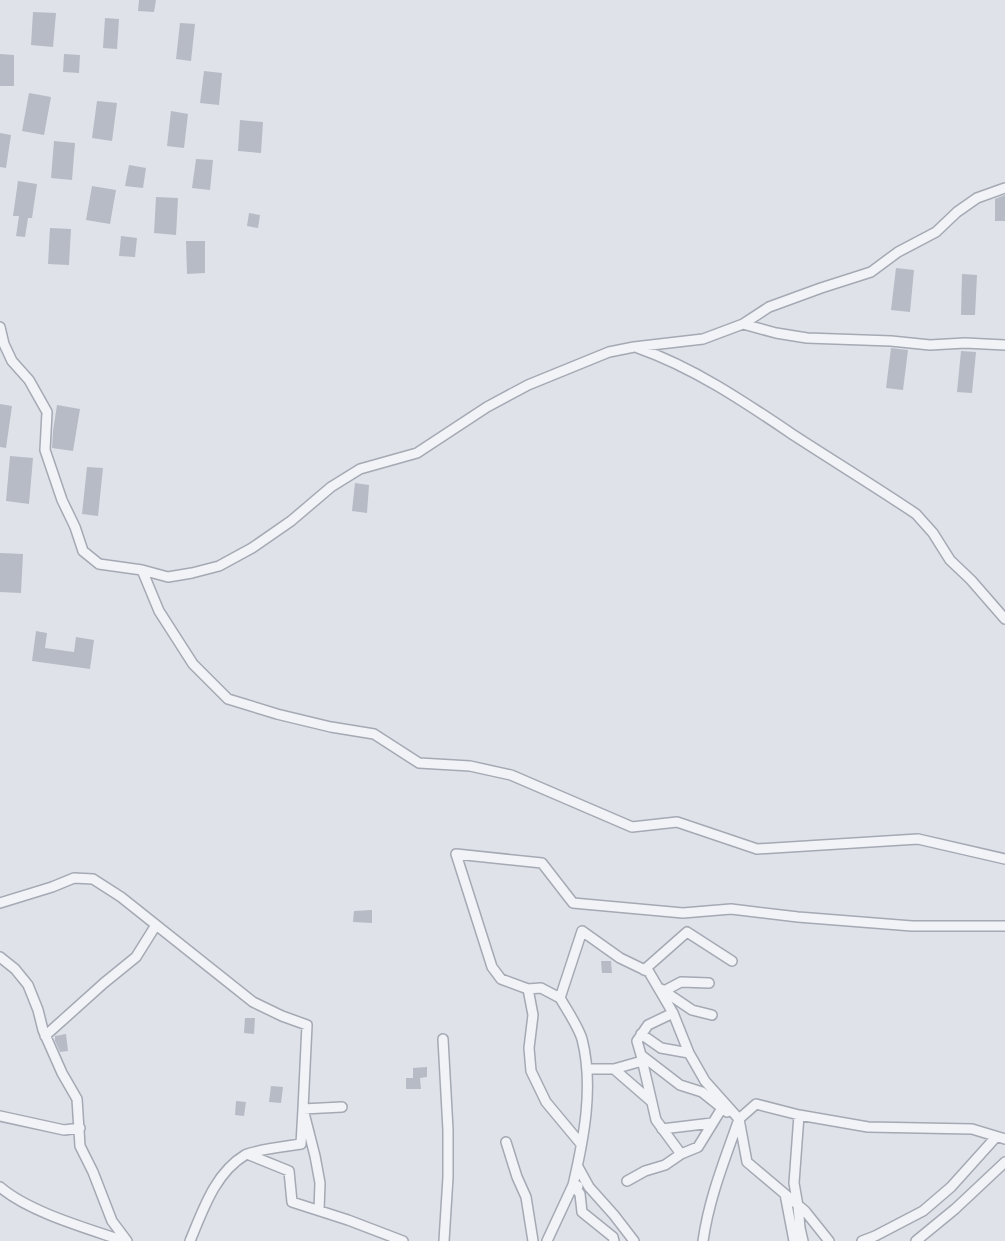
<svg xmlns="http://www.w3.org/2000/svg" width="1005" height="1241" font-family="'Roboto Condensed',sans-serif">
	<rect width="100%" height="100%" fill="#dfe2e9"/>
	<!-- building -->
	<path fill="#b6bbc5" d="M 139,0 L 156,0 L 154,12 L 138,11 Z
		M 33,12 L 56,13 L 53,47 L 31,45 Z
		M 105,18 L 119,19 L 117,49 L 103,48 Z
		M 180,23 L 195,24 L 191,61 L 176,59 Z
		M 0,54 L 14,55 L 14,86 L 0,86 Z
		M 64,54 L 80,55 L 79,73 L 63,72 Z
		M 204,71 L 222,73 L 219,105 L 200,103 Z
		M 29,93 L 51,97 L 44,135 L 22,131 Z
		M 97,101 L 117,103 L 112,141 L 92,138 Z
		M 171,111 L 188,114 L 184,148 L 167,146 Z
		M 240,120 L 263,122 L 261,153 L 238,151 Z
		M 0,133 L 11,135 L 6,168 L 0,167 Z
		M 54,141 L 75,143 L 72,180 L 51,178 Z
		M 196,159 L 213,160 L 210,190 L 192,188 Z
		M 129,165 L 146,168 L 143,188 L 125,186 Z
		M 18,181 L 37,184 L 32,218 L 28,218 L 25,237 L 16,236 L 19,216 L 13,216 Z
		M 92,186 L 116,190 L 110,224 L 86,220 Z
		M 1005,195 L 1005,221 L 995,221 L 995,199 Z
		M 156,197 L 178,198 L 176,235 L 154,233 Z
		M 249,213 L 260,215 L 258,228 L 247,226 Z
		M 50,228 L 71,229 L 69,265 L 48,264 Z
		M 121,236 L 137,238 L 135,257 L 119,256 Z
		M 186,241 L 205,241 L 205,273 L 187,274 Z
		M 896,268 L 914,270 L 910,312 L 891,310 Z
		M 962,274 L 977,275 L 975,315 L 961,315 Z
		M 891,348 L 908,350 L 903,390 L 886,388 Z
		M 961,351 L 976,352 L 972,393 L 957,392 Z
		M 0,404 L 12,406 L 6,448 L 0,447 Z
		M 57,405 L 80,409 L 73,451 L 52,448 L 53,431 Z
		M 10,456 L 33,458 L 29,504 L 6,501 Z
		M 87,467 L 103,468 L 98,516 L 82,514 Z
		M 355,483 L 369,485 L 367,513 L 352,511 Z
		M 0,553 L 23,554 L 21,593 L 0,592 Z
		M 36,631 L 47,633 L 45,648 L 74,652 L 76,637 L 94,640 L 90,669 L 32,661 Z
		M 372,910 L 372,923 L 353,922 L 354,911 Z
		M 601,961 L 611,961 L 612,973 L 602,973 Z
		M 245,1018 L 255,1018 L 254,1034 L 244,1033 Z
		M 66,1034 L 68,1051 L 60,1052 L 55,1041 L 55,1036 Z
		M 427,1067 L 427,1077 L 420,1078 L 421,1089 L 406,1089 L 406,1078 L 413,1078 L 413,1068 Z
		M 271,1086 L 283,1087 L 281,1103 L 269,1102 Z
		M 236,1101 L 246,1102 L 244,1116 L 235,1115 Z"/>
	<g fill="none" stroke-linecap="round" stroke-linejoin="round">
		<defs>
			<path id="minor" d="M 743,324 L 776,333 L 807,338 L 891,341 L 930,345 L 965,343 L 1005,345
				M 0,327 L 4,344 L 12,361 L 29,380 L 47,412 L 45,450 L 62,500 L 75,527 L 83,551 L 99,564 L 142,570 L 168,577 L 192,573 L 219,566 L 252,548 L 291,521 L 331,487 L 360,469 L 417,453 L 487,407 L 528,385 L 609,352 L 634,347 L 703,339 L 743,324 L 769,307 L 821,288 L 871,272 L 898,252 L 936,232 L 957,212 L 977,198 L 1005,188
				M 638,348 C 695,368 746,403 795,436 C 835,462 876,487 916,514 L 933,533 L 950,560 L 971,580 L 1005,619
				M 142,570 L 159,611 L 193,664 L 228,699 L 277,714 L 331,727 L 374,734 L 419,763 L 470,766 L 511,775 L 632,827 L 677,822 L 757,849 L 918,839 L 1005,859
				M 0,903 L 52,887 L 74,878 L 93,879 L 121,897 L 253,1002 L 282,1016 L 307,1025 L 303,1109 L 315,1156 L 320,1183 L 319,1210
				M 1005,926 L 912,926 L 798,917 L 731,909 L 683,913 L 573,903 L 542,863 L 456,854 L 492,967 L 501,979 L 528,989 L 541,988 L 560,998 L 582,931 L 620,958 L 649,972 L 673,1013 L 689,1053 L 705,1081 L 739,1119 L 756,1104 L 799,1115 L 868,1127 L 972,1129 L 1005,1139
				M 0,957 L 15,969 L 28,985 L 38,1010 L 43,1030 L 62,1073 L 77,1099 L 80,1146 L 93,1172 L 112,1221 L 127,1241
				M 644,970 L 687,932 L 732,961
				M 528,989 L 533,1015 L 529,1048 L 531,1071 L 546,1102 L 581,1144
				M 661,989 L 692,1010 L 712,1015
				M 664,991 L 681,982 L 709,983
				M 560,998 C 567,1010 578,1026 582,1039 C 594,1086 584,1138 573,1185 L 580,1194 L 582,1212 L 613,1237 L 614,1241
				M 641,1034 L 661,1048 L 689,1053
				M 45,1036 L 104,983 L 136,957 L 156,925
				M 443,1039 L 448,1130 L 448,1177 L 444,1241
				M 641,1055 L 637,1041 L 648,1025 L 673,1013
				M 587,1069 L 614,1069 L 652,1102
				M 614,1069 L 642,1061
				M 799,1115 L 794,1183 L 798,1206 L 800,1228 L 803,1241
				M 0,1116 L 64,1130 L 80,1128
				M 662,1129 L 712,1123
				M 506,1142 L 517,1177 L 526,1197 L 533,1241
				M 247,1154 L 289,1171 L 292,1202 L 348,1220 L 403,1241
				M 681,1154 L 656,1120 L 641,1055 L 680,1085 L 702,1092 L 727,1112
				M 578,1167 L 589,1187 L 614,1215 L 634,1241
				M 627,1181 L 645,1171 L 665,1165 L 681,1154 L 698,1147 L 722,1108
				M 0,1187 C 29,1212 86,1228 124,1241
				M 785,1194 L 794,1241
				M 190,1241 C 203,1210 215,1173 245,1155 C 254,1150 289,1146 301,1144 L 303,1109 L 342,1107
				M 547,1241 L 573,1185 L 578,1186
				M 703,1241 C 709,1198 725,1159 739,1119 L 747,1162 L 805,1211 L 829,1241
				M 862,1241 L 875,1236 L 923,1211 L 951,1187 L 996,1137
				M 916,1241 L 955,1209 L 1005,1162"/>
		</defs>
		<!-- minor casing -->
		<use href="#minor" stroke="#a4a9b3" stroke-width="12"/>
		<!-- minor -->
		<use href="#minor" stroke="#f2f3f7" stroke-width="9"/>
	</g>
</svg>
